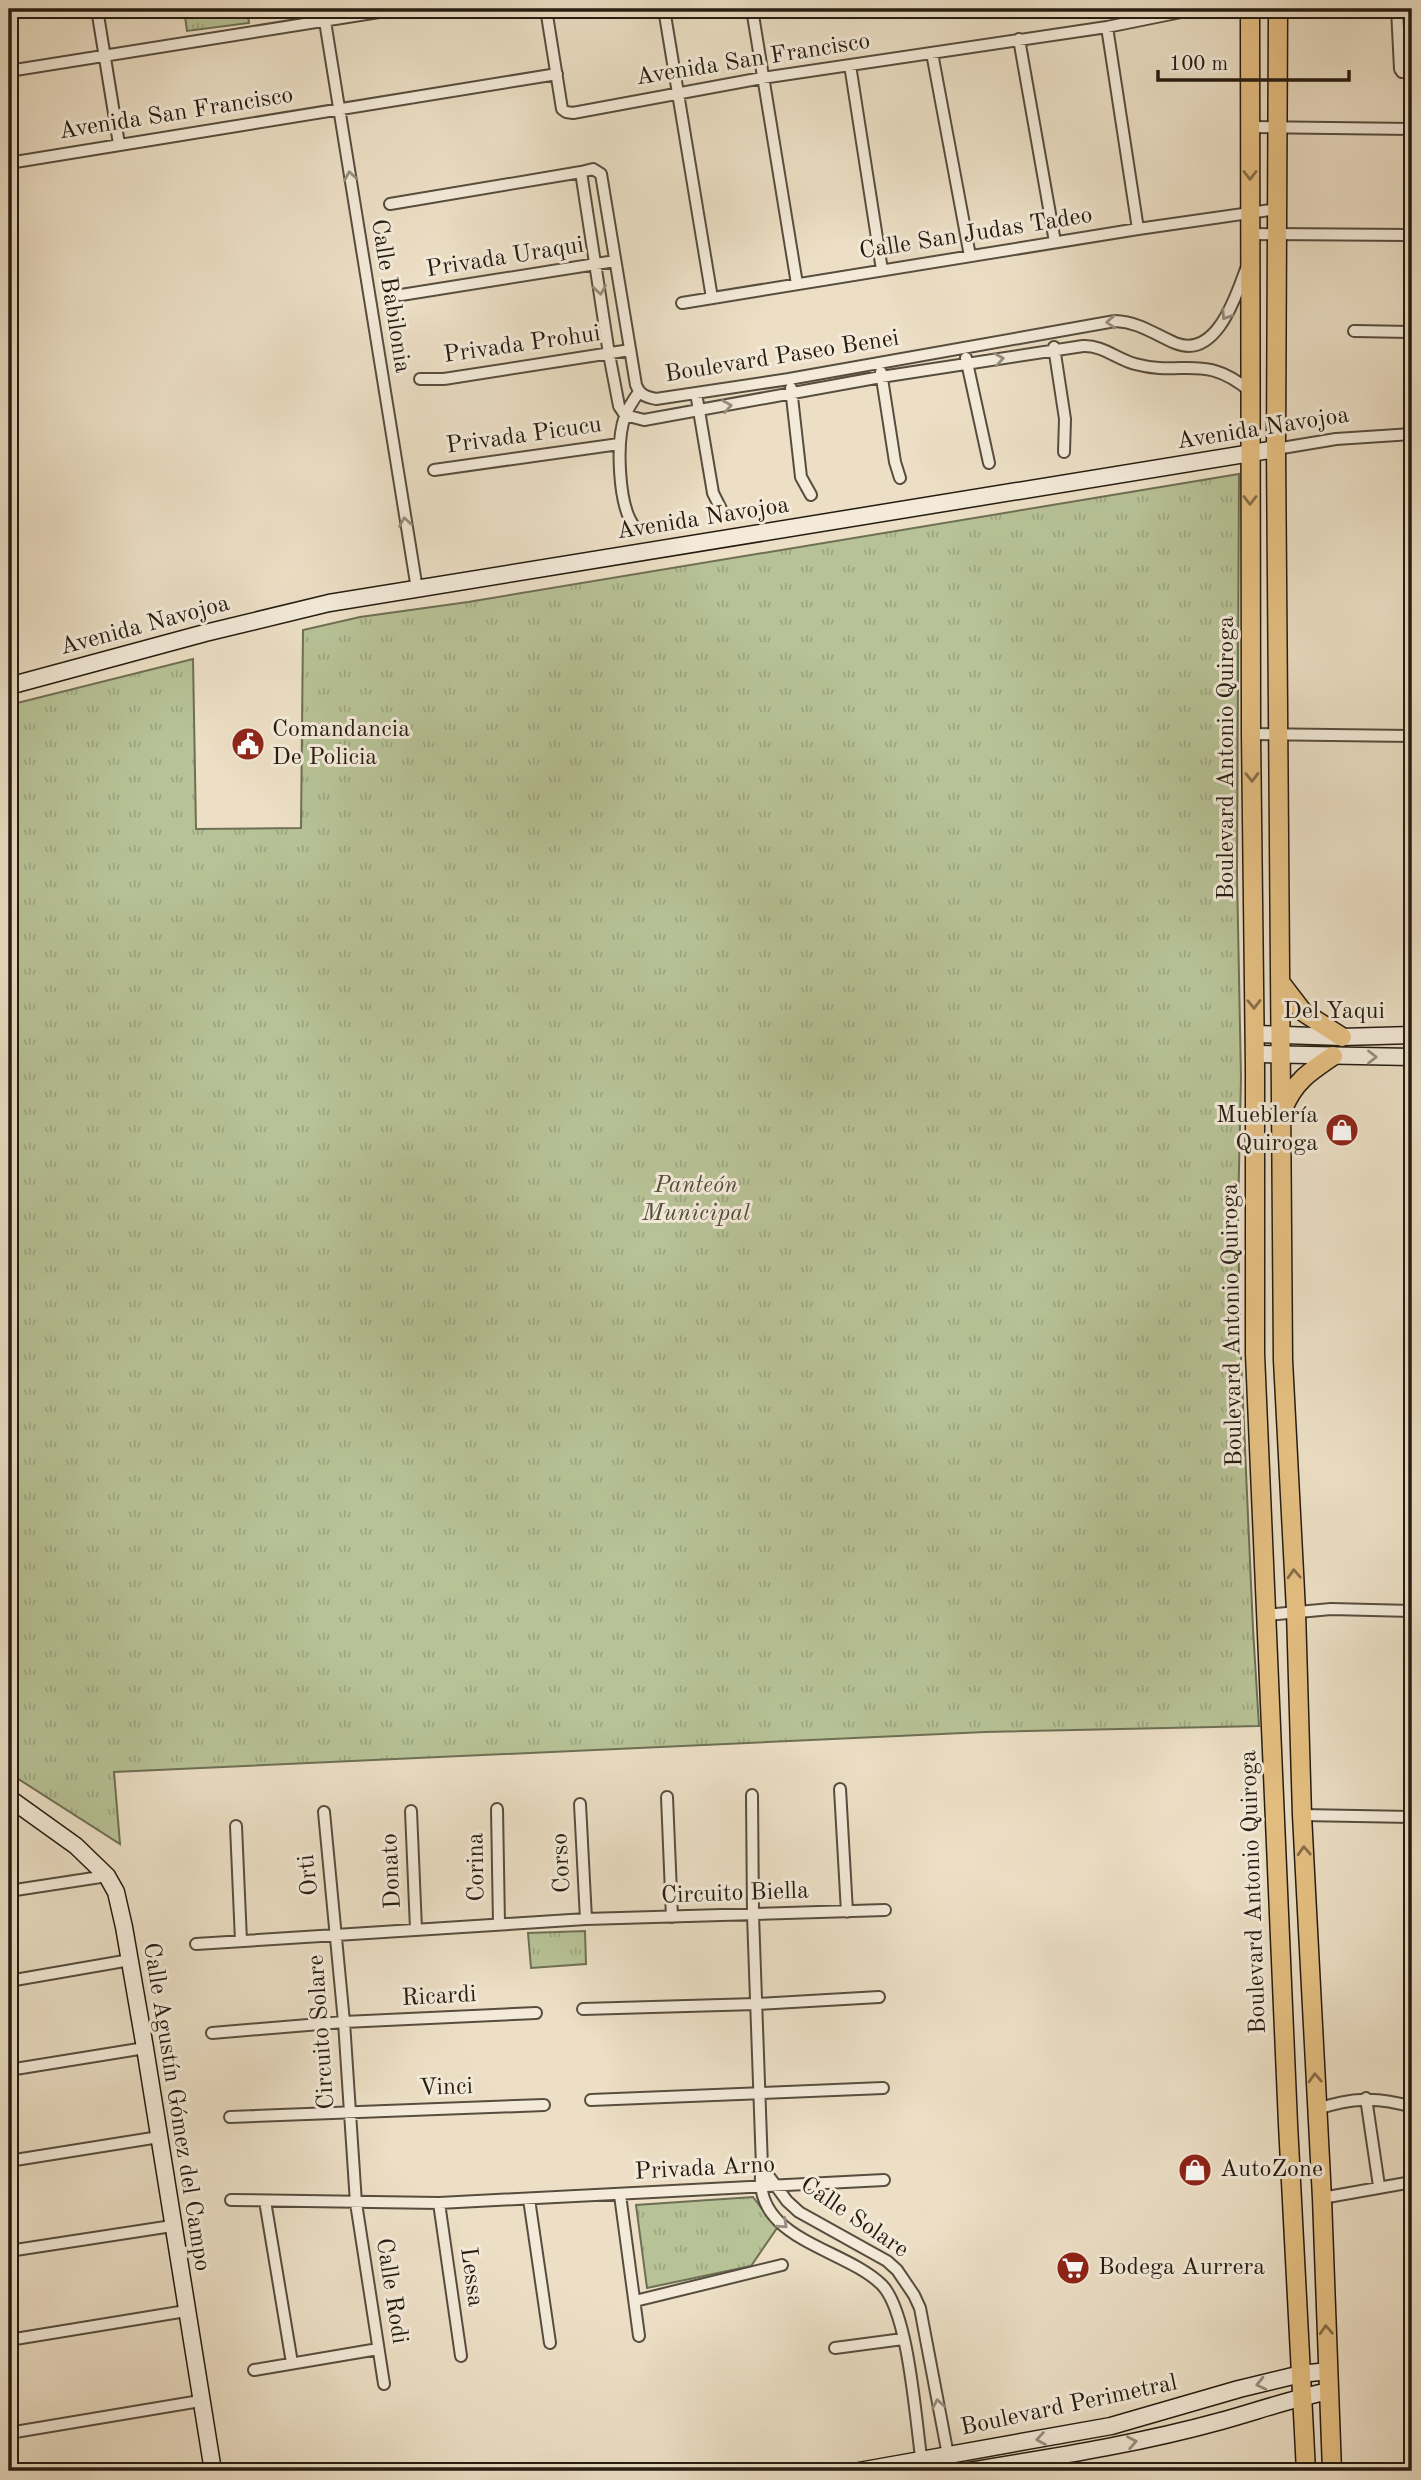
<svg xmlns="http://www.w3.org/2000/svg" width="1421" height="2480" font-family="'Old Standard TT',serif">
	<defs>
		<pattern id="grass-tufts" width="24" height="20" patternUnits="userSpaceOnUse" patternTransform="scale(1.75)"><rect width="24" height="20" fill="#b7c296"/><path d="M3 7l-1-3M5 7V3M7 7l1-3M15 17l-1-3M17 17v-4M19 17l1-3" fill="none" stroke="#9da680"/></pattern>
	</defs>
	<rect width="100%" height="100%" fill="#ecdfc5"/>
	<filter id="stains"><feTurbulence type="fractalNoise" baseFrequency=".00286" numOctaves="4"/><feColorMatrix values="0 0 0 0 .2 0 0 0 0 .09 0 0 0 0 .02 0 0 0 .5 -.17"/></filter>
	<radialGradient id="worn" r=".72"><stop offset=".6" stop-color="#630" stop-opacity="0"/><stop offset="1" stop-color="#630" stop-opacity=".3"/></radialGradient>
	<!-- grass -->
	<path fill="url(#grass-tufts)" stroke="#6e6f54" stroke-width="2" d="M 184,9 L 247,9 L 249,23 L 187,31 Z
		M 1239,474 L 1237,874 L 1241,1078 L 1238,1215 L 1240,1336 L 1253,1629 L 1259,1726 L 985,1732 L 114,1772 L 120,1844 L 9,1773 L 9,705 L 193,659 L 196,829 L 301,828 L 303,630 L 360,617 L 468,602 Z
		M 585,1931 L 586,1964 L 531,1968 L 528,1933 Z
		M 753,2197 L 777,2228 L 751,2266 L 647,2288 L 636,2205 Z"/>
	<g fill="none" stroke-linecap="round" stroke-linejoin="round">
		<defs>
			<path id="street" d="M 97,9 L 119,144
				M 323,9 L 417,589
				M 546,9 L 562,109 L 566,112 L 573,113 L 762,78 L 1107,27 L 1196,9
				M 664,9 L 712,298
				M 752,9 L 797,284
				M 1397,9 L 1400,69 L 1402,72 L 1412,72
				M 1107,27 L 1138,229
				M 1019,39 L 1055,242
				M 932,53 L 970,256
				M 850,65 L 882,270
				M 9,71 L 398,9
				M 1250,127 L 1412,129
				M 9,163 L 557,74
				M 390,204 L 581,172
				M 1250,234 L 1412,235
				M 1246,269 C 1236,296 1216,360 1175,343 C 1154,334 1139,322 1115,321 L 789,379 L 656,399 C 646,397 640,395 636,385 L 601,174 L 593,169 L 581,172 L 609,354 L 619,406 L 625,415 L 644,420 L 881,377 L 1083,346 C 1102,345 1117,359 1135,364 C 1183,377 1204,352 1251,392
				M 401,295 L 615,261
				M 682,303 L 1138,229 L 1277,209
				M 1354,331 L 1412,332
				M 1054,347 L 1065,419 L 1064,452
				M 966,358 L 989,463
				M 881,372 L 895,462 L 900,478
				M 420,379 L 444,379 L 630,350
				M 791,388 L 801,477 L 811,495
				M 696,393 L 713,493 L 721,509
				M 1276,449 L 1336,439 L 1412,434
				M 434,470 L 619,444
				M 634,526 C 618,505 616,441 625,416 C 628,408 634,399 639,392
				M 1251,734 L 1412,736
				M 1266,1615 L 1331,1609 L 1412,1611
				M 840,1789 L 847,1912
				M 752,1795 L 753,1915 L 762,2167 C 749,2240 844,2247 882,2285 C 910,2314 916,2429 923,2471
				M 667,1797 L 672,1917
				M 580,1804 L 586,1919
				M 497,1809 L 499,1924
				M 411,1811 L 416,1929
				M 324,1812 L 344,2022 L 356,2203 L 384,2384
				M 1302,1815 L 1412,1817
				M 236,1826 L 241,1941
				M 9,1891 L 107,1876
				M 196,1944 L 586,1919 L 885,1910
				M 9,1981 L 130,1960
				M 583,2009 L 756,2004 L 879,1997
				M 212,2033 L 344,2022 L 536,2013
				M 9,2070 L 145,2048
				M 1366,2098 L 1379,2186
				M 591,2100 L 883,2088
				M 1317,2109 C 1351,2098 1377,2096 1412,2107
				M 230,2117 L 544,2105
				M 9,2161 L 159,2137
				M 762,2167 L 787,2201 L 799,2212 L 887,2261 L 897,2270 L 914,2295 L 920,2308 L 951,2471
				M 620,2195 L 639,2336
				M 1322,2198 L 1412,2182
				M 529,2199 L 550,2343
				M 231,2200 L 439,2203 L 884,2180
				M 265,2201 L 292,2363
				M 439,2203 L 461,2356
				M 9,2251 L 172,2226
				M 635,2301 L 782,2265
				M 9,2340 L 186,2311
				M 835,2348 L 903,2339
				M 254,2370 L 378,2349
				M 9,2433 L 200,2401"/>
			<path id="secondary" d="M 9,686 L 205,633 L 329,603 L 1276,449
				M 1255,1034 L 1342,1037 L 1412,1035
				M 1255,1054 L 1412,1057
				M 9,1798 L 76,1846 L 107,1876 L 116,1892 L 124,1927 L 145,2048 L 213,2471
				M 859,2471 L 1111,2426 L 1239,2389 L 1301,2374 L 1328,2371
				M 968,2471 C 1053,2457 1138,2444 1221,2421 C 1257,2411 1291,2399 1329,2391"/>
			<path id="primary" d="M 1250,9 L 1251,734 L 1255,1068 L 1255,1354 L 1288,2124 L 1306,2471
				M 1278,9 L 1276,449 L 1283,1360 L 1296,1611 L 1302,1815 L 1322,2198 L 1332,2471
				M 1280,982 L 1303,1012 L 1342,1037
				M 1283,1109 C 1294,1082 1309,1072 1333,1056"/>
		</defs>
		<!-- street casing -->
		<use href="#street" stroke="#574d3e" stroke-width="14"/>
		<!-- secondary casing -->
		<use href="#secondary" stroke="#251c11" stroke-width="19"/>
		<!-- primary casing -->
		<use href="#primary" stroke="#251c11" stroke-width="21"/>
		<!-- street -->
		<use href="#street" stroke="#f3ead9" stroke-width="10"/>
		<!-- secondary -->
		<use href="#secondary" stroke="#f3ead9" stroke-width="16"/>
		<!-- primary -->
		<use href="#primary" stroke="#e6c082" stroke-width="18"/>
	</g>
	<!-- one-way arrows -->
	<defs><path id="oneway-chevron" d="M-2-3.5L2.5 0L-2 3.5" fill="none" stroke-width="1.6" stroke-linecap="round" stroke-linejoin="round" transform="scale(1.75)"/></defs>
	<g stroke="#866e4a">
		<use href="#oneway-chevron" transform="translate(1250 175) rotate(90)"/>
		<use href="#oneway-chevron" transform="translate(1250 500) rotate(90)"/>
		<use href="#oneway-chevron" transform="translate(1252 777) rotate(89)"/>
		<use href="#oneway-chevron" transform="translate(1254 1004) rotate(89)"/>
		<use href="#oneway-chevron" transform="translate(1294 1574) rotate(-93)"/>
		<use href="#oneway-chevron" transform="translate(1304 1851) rotate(-93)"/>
		<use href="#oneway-chevron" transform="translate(1315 2078) rotate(-93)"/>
		<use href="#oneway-chevron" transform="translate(1326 2330) rotate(-93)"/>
	</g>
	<g stroke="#968d7f">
		<use href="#oneway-chevron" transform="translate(350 176) rotate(-99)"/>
		<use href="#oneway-chevron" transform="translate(600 290) rotate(81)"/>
		<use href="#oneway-chevron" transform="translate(1226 315) rotate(123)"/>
		<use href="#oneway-chevron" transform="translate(1111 322) rotate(176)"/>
		<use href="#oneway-chevron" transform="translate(999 359) rotate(-9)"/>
		<use href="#oneway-chevron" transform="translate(727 406) rotate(-10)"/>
		<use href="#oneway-chevron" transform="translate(405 522) rotate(-99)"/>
		<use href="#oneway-chevron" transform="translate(1372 1057)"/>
		<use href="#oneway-chevron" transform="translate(783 2224) rotate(42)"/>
		<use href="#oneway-chevron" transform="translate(1261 2384) rotate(167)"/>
		<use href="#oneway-chevron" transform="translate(938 2404) rotate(-100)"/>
		<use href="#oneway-chevron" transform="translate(1041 2439) rotate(171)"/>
		<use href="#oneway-chevron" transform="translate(1132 2442) rotate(-11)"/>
	</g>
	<!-- icons -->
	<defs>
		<symbol id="civic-disc" viewBox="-11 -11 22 22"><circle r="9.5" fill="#8f2418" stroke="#f3ead9"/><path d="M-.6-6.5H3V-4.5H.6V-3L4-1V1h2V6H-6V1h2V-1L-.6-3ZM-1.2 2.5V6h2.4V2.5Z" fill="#fff"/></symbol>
		<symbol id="shop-disc" viewBox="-11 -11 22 22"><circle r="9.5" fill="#8f2418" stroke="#f3ead9"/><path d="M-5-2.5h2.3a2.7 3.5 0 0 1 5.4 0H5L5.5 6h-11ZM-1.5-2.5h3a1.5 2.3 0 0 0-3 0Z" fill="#fff"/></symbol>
		<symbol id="supermarket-disc" viewBox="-11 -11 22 22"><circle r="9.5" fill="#8f2418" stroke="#f3ead9"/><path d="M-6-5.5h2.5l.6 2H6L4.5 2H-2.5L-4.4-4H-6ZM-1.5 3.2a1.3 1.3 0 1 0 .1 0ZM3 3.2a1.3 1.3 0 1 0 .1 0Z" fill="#fff"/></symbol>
	</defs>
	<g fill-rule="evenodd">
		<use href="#civic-disc" x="229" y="725" width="38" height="38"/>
		<use href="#shop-disc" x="1323" y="1111" width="38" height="38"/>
		<use href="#shop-disc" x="1176" y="2151" width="38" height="38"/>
		<use href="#supermarket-disc" x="1054" y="2249" width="38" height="38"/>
	</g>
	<g text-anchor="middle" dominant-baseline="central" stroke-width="6" stroke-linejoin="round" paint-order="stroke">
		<!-- street labels -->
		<g font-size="24" fill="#251c11" stroke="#f3ead9">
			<text transform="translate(753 60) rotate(-9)">Avenida San Francisco</text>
			<text transform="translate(176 114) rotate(-9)">Avenida San Francisco</text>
			<text transform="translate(976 234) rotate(-9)">Calle San Judas Tadeo</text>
			<text transform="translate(505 258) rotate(-9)">Privada Uraqui</text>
			<text transform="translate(390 296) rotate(81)">Calle Babilonia</text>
			<text transform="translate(522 345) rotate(-8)">Privada Prohui</text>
			<text transform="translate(782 357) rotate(-9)">Boulevard Paseo Benei</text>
			<text transform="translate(1263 429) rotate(-9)">Avenida Navojoa</text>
			<text transform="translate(524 436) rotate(-8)">Privada Picucu</text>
			<text transform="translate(703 519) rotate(-9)">Avenida Navojoa</text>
			<text transform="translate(145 626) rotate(-15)">Avenida Navojoa</text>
			<text transform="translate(1227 758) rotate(-90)">Boulevard Antonio Quiroga</text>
			<text x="1334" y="1012">Del Yaqui</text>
			<text transform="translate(1233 1325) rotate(-91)">Boulevard Antonio Quiroga</text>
			<text transform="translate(562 1863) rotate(-93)">Corso</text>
			<text transform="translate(477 1867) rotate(-91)">Corina</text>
			<text transform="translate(392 1871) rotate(-93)">Donato</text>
			<text transform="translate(309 1875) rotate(-96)">Orti</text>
			<text transform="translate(1254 1892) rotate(-92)">Boulevard Antonio Quiroga</text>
			<text transform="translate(735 1894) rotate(-2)">Circuito Biella</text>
			<text transform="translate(439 1997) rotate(-3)">Ricardi</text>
			<text transform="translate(322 2032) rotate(-94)">Circuito Solare</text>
			<text transform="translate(446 2088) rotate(-2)">Vinci</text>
			<text transform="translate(176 2107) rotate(81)">Calle Agustín Gómez del Campo</text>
			<text transform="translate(705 2169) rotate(-3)">Privada Arno</text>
			<text transform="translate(854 2218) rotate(34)">Calle Solare</text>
			<text transform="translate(471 2277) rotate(82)">Lessa</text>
			<text transform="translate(391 2291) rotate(81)">Calle Rodi</text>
			<text transform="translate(1069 2406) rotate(-12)">Boulevard Perimetral</text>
		</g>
		<!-- poi labels -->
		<g font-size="24" fill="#251c11" stroke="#f3ead9" text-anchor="start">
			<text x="272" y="730">Comandancia<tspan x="272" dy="28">De Policia</tspan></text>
			<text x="1318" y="1116" text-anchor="end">Mueblería<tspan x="1318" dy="28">Quiroga</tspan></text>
			<text x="1220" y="2170">AutoZone</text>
			<text x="1098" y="2268">Bodega Aurrera</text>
		</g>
		<!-- park labels -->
		<g font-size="24" font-style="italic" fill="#514e39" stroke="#f3ead9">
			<text x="696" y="1186">Panteón<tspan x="696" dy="28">Municipal</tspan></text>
		</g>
	</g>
	<!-- margin -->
	<rect width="1421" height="2480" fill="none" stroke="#ecdfc5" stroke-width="35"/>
	<rect x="10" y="10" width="1400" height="2459" fill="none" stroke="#251c11" stroke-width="3.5"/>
	<rect x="18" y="18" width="1386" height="2445" fill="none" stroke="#251c11" stroke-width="2"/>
	<!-- scale -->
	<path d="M1158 70v10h191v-10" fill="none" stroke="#251c11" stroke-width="3.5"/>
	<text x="1169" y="70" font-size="21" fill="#251c11" stroke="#f3ead9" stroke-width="5" paint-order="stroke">100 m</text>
	<rect width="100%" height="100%" filter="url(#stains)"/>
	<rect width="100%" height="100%" fill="url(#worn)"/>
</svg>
